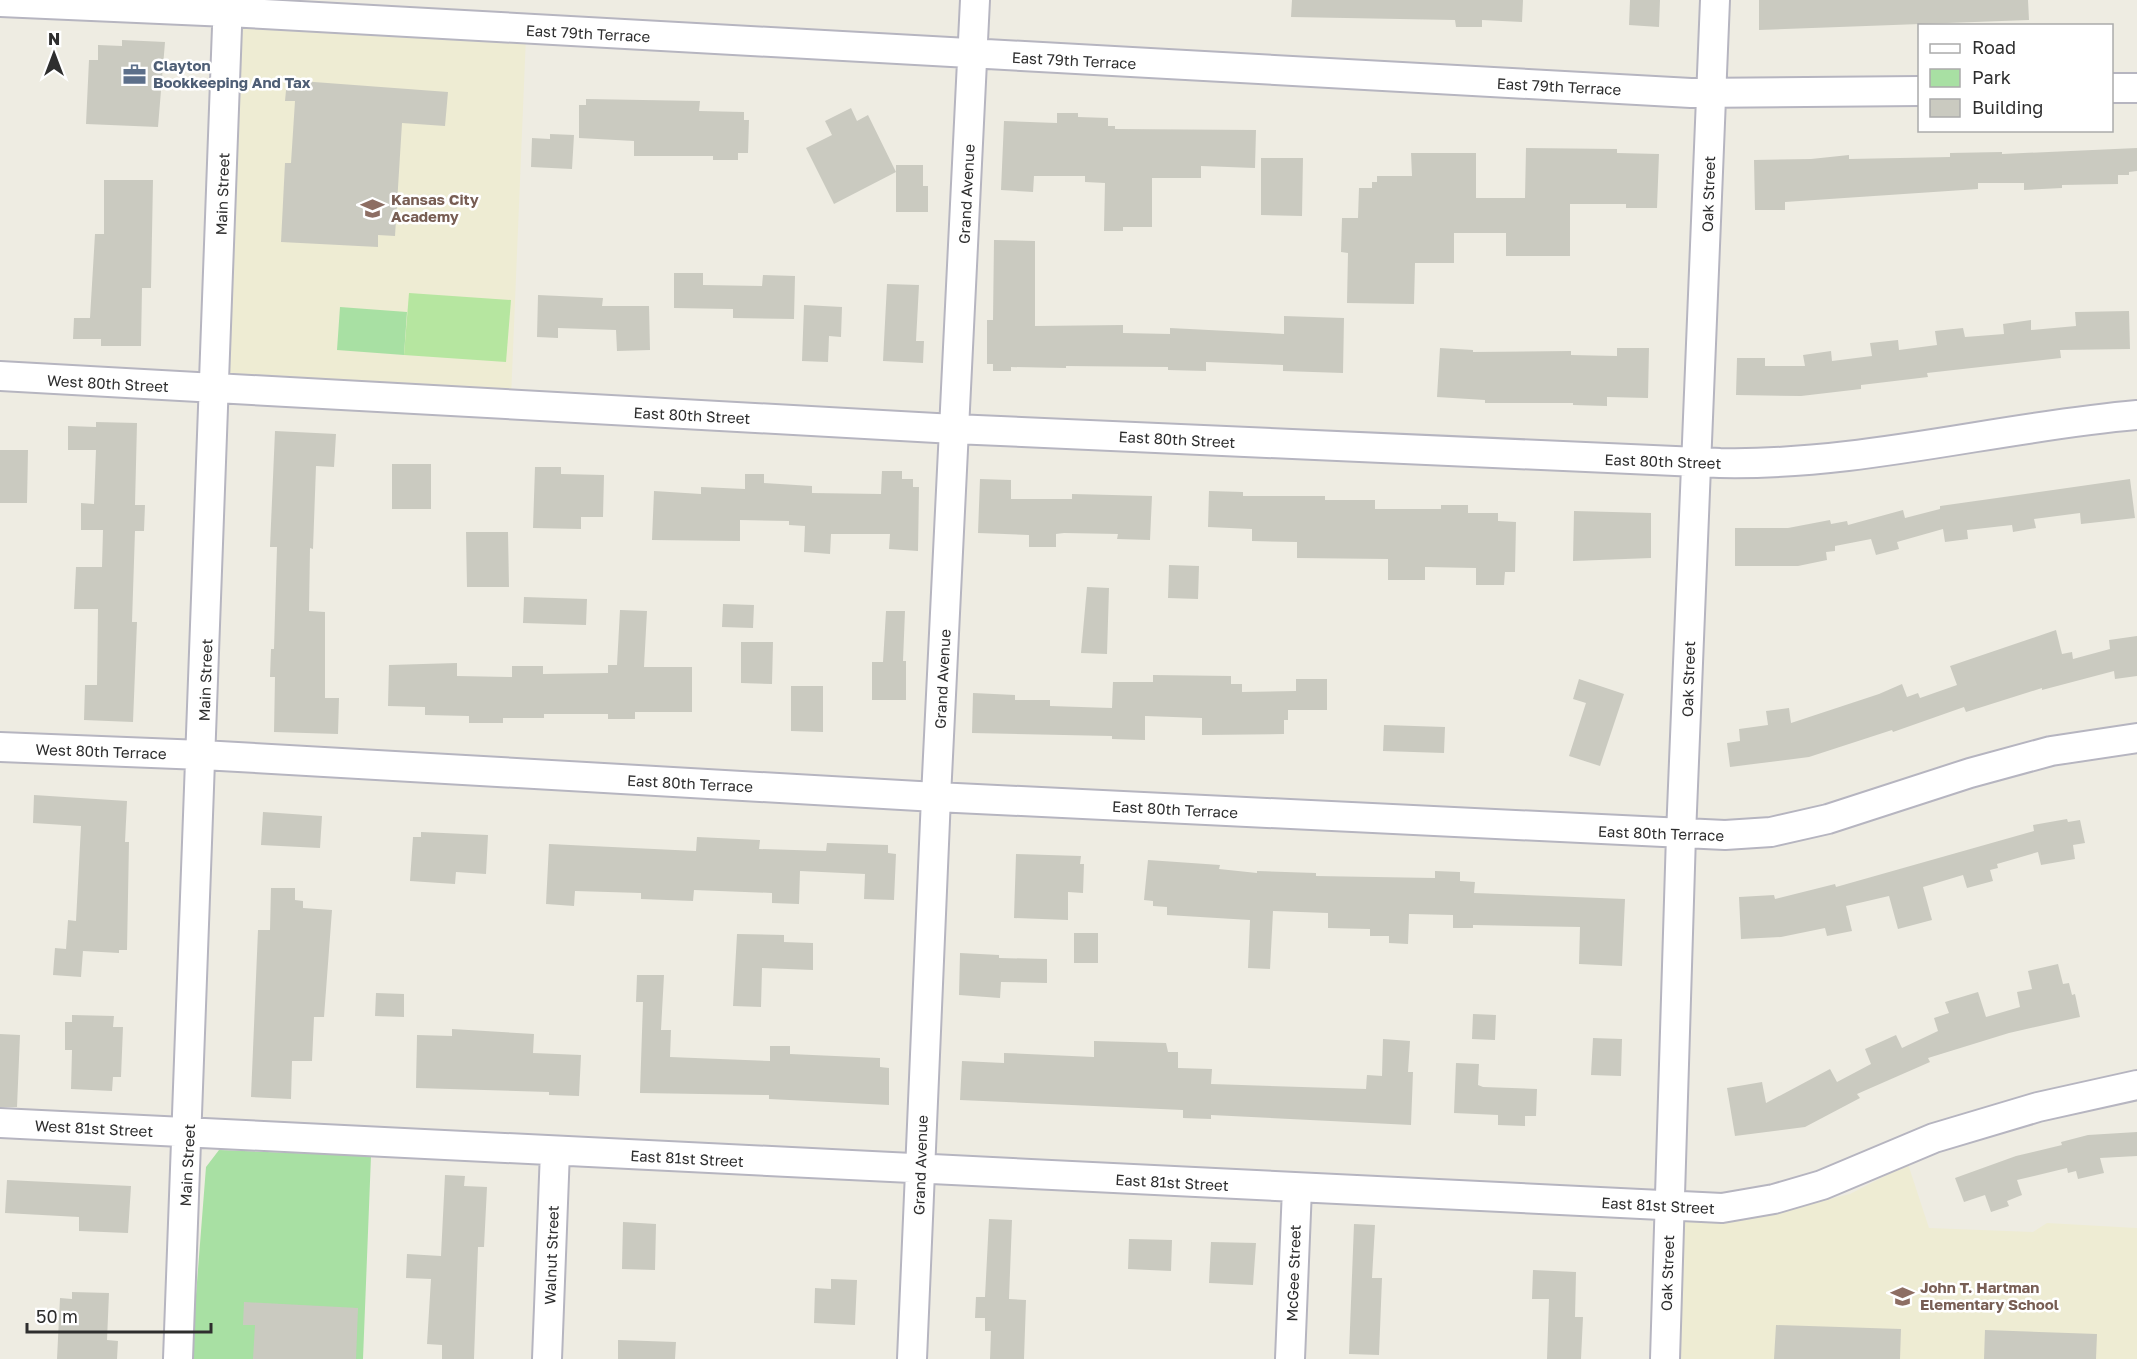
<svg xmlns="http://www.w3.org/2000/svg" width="2137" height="1359" font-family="'Golos Text',sans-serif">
	<rect width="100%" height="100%" fill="#eeece2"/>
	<!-- education -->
	<path fill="#eeecd3" d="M 233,19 L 526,36 L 511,398 L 223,381 Z
		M 1908,1164 L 1929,1228 L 2033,1232 L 2047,1223 L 2137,1228 L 2137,1359 L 1665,1359 L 1669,1216 L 1745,1220 L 1850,1194 Z"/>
	<!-- green -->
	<path fill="#a8e0a3" d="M 340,307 L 407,312 L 404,355 L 337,350 Z
		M 219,1150 L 371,1156 L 363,1359 L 191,1359 L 206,1167 Z"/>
	<!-- pitch -->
	<path fill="#b6e6a0" d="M 409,293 L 511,300 L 506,362 L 404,355 Z"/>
	<!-- building -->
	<path fill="#cacac0" d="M 1292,0 L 1523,0 L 1522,22 L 1482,20 L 1482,27 L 1456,27 L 1455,20 L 1291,17 Z
		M 1630,0 L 1660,0 L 1659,27 L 1629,25 Z
		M 1759,0 L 2028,0 L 2029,20 L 1759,30 Z
		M 122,40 L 165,42 L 158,127 L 86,124 L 89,60 L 98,60 L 98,45 L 122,46 Z
		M 287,80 L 448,92 L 445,126 L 402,123 L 395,236 L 378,235 L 378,247 L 281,242 L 285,163 L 291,163 L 295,101 L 285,101 Z
		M 586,99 L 700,101 L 699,111 L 744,112 L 744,120 L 749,120 L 748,153 L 738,153 L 738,160 L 713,160 L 713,156 L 634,156 L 634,141 L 579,138 L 579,105 L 586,105 Z
		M 851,108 L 857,121 L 868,115 L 896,172 L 896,165 L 923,165 L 923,186 L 928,186 L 928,212 L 896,212 L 896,172 L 834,204 L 806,148 L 832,135 L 825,121 Z
		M 1057,113 L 1078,113 L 1078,117 L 1108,118 L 1108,126 L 1115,126 L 1115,129 L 1256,130 L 1255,168 L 1201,166 L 1201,178 L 1152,178 L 1152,227 L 1123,227 L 1123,231 L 1104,231 L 1105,183 L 1085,182 L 1085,176 L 1034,176 L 1033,192 L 1001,190 L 1004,121 L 1057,123 Z
		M 550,134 L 574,135 L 572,169 L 531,167 L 532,138 L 550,139 Z
		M 1526,148 L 1617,149 L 1617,153 L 1659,154 L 1657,208 L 1626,208 L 1626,204 L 1570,204 L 1570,256 L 1506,256 L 1506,233 L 1454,233 L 1454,263 L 1415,263 L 1414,304 L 1347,303 L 1348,253 L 1341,252 L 1342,218 L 1358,218 L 1359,188 L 1372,188 L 1372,182 L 1377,182 L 1377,176 L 1412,176 L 1411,153 L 1476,153 L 1476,198 L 1525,198 Z
		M 2137,148 L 2137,171 L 2129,172 L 2129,175 L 2118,175 L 2118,184 L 2062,185 L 2062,188 L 2024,190 L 2024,183 L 1978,183 L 1978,189 L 1785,202 L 1785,210 L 1755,210 L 1754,160 L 1811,159 L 1849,155 L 1849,159 L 1950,157 L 1950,153 L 2002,152 L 2002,154 Z
		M 1261,158 L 1303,158 L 1302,216 L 1261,215 Z
		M 104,180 L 153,180 L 151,288 L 142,288 L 141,346 L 101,346 L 101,339 L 73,339 L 74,318 L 90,318 L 95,234 L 104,234 Z
		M 994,240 L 1035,241 L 1035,326 L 1123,325 L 1123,333 L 1170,334 L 1170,328 L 1284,334 L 1284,316 L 1344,318 L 1343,373 L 1283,371 L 1283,365 L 1206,362 L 1206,371 L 1168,370 L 1168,367 L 1066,366 L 1066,368 L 1011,367 L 1011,371 L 993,371 L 993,364 L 987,364 L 987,320 L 993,320 Z
		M 674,273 L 703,273 L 703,285 L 762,286 L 763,275 L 795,276 L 794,319 L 733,318 L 733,309 L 674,308 Z
		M 887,284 L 919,285 L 916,341 L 924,341 L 923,363 L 883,361 Z
		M 538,295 L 603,298 L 602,306 L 649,306 L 650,350 L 617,351 L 616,330 L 558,328 L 558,338 L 537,337 Z
		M 804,305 L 842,307 L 841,337 L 829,336 L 828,362 L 802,361 Z
		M 2129,311 L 2130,349 L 2060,350 L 2061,358 L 1927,373 L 1928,377 L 1861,385 L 1861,389 L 1801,396 L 1736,395 L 1737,358 L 1765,358 L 1765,366 L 1805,366 L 1803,355 L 1831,351 L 1832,361 L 1872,356 L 1870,343 L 1898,340 L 1899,350 L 1937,345 L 1935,331 L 1963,328 L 1965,337 L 2004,334 L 2003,324 L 2031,320 L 2031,330 L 2076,326 L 2075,312 Z
		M 1440,348 L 1473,350 L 1473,352 L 1571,351 L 1571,355 L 1617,356 L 1617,348 L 1649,348 L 1648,398 L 1607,397 L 1607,406 L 1573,405 L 1573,403 L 1485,403 L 1485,400 L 1437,397 Z
		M 96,422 L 137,423 L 135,505 L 145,505 L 144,531 L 135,531 L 132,622 L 137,622 L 133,722 L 84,720 L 85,685 L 97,685 L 98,609 L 74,609 L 76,567 L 102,567 L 103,530 L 81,530 L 81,503 L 94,504 L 96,450 L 68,450 L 68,426 L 96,427 Z
		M 275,431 L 336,434 L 334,467 L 316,466 L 313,549 L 310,548 L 309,611 L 325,612 L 325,698 L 339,698 L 338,734 L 274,732 L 275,677 L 270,677 L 271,649 L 274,649 L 277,547 L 270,547 Z
		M 0,450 L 28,450 L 27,503 L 0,503 Z
		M 392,464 L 431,464 L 431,509 L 392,509 Z
		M 535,467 L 561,467 L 561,474 L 604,475 L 603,517 L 581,517 L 581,529 L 533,528 Z
		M 882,471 L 902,471 L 902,479 L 913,479 L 913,487 L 919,487 L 918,551 L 889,549 L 890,534 L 831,534 L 830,554 L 804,552 L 805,526 L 789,525 L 789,521 L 740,520 L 740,541 L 652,540 L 654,491 L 701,494 L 701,487 L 745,489 L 745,474 L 764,474 L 764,483 L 812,486 L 812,493 L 881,494 Z
		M 980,479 L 1011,480 L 1011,499 L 1072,499 L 1072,494 L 1152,496 L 1150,540 L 1117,539 L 1118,534 L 1064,533 L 1056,534 L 1056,547 L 1029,547 L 1029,535 L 978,533 Z
		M 2130,479 L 2135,518 L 2081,524 L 2080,513 L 2034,519 L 2036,528 L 2013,532 L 2012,525 L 1967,530 L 1968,539 L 1945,542 L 1943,529 L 1897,542 L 1899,549 L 1876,555 L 1871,539 L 1835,546 L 1835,551 L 1826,552 L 1827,560 L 1798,566 L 1735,566 L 1735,528 L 1788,528 L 1830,520 L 1831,524 L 1847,521 L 1848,525 L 1903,510 L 1905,518 L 1940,509 L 1940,506 Z
		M 1209,491 L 1243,492 L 1243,496 L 1325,496 L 1325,500 L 1375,500 L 1375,509 L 1441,509 L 1441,505 L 1468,505 L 1468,513 L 1498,513 L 1498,521 L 1516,522 L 1515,572 L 1505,572 L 1504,585 L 1476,585 L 1476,568 L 1425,567 L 1425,580 L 1388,580 L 1388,559 L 1297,558 L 1297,542 L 1252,541 L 1252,529 L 1208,527 Z
		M 1574,511 L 1651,513 L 1651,558 L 1573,561 Z
		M 466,532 L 508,532 L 509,587 L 467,587 Z
		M 1169,565 L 1199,566 L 1198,599 L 1168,598 Z
		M 1087,587 L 1109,588 L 1107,654 L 1081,653 Z
		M 524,597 L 587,599 L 586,625 L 523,623 Z
		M 723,604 L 754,605 L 753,628 L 722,627 Z
		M 620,610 L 647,611 L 644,667 L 692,667 L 692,712 L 635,712 L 635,719 L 608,719 L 608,714 L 544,714 L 544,718 L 503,718 L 503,723 L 469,723 L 469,716 L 425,715 L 425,707 L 388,706 L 389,665 L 457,663 L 457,676 L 512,677 L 512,666 L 543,666 L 543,674 L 608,673 L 608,665 L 617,665 Z
		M 886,611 L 905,611 L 903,661 L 906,661 L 906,700 L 872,700 L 872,662 L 883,662 Z
		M 2056,630 L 2062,654 L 2072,652 L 2073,659 L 2110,649 L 2109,640 L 2137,636 L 2137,676 L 2115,679 L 2114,671 L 2042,690 L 2042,688 L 1966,712 L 1964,707 L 1893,732 L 1892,730 L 1809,757 L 1730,767 L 1727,743 L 1740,741 L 1739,729 L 1768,725 L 1766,711 L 1789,708 L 1791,723 L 1879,694 L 1902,684 L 1907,697 L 1918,693 L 1920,698 L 1957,685 L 1950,666 Z
		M 741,642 L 773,642 L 772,684 L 741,683 Z
		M 1153,675 L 1231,676 L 1231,684 L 1242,684 L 1242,692 L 1296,691 L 1296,679 L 1327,679 L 1327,710 L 1288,710 L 1288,720 L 1284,720 L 1284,734 L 1202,735 L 1202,718 L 1145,716 L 1145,740 L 1112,739 L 1112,736 L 972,733 L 973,693 L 1015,695 L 1015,700 L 1050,700 L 1050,706 L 1112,708 L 1113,682 L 1153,682 Z
		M 1579,679 L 1624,694 L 1600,766 L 1569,756 L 1586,703 L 1573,699 Z
		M 791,686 L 823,686 L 823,732 L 791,731 Z
		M 1384,725 L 1445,727 L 1444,753 L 1383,751 Z
		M 34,795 L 127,801 L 125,842 L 129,842 L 127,950 L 119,950 L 119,953 L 83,951 L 81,977 L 53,975 L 55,948 L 66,949 L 68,920 L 76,921 L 81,826 L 33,823 Z
		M 263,812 L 322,816 L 320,848 L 261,845 Z
		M 2067,819 L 2068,822 L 2080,820 L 2085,843 L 2073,845 L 2075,859 L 2041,865 L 2038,852 L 1997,864 L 1998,868 L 1990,870 L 1993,881 L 1967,888 L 1963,875 L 1923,887 L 1932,920 L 1898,929 L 1889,896 L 1846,906 L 1852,931 L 1827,936 L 1825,928 L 1781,937 L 1741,939 L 1739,897 L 1774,895 L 1775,899 L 1835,884 L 1836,887 L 2034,831 L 2033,825 Z
		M 421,832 L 488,835 L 486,874 L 456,872 L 455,884 L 410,881 L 413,837 L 421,837 Z
		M 697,837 L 760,840 L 759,849 L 826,851 L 827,843 L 888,845 L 888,853 L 896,854 L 894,900 L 864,899 L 865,874 L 800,871 L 799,904 L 772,903 L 772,893 L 694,890 L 693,901 L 641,899 L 641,893 L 575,891 L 574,906 L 546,904 L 549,844 L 696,851 Z
		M 1016,854 L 1081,856 L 1080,864 L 1084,864 L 1083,893 L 1068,892 L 1068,920 L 1014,918 Z
		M 1148,860 L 1220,865 L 1219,869 L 1257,873 L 1257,871 L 1316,873 L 1316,876 L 1435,878 L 1435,871 L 1460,872 L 1460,881 L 1475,882 L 1474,893 L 1625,899 L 1622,966 L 1579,964 L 1580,927 L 1473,925 L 1473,928 L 1453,928 L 1453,915 L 1409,914 L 1408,944 L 1389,943 L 1389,936 L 1370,936 L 1370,929 L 1328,928 L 1328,913 L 1273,911 L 1270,969 L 1248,968 L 1250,920 L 1167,915 L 1167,907 L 1153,906 L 1153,901 L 1144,900 Z
		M 271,888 L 295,888 L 295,900 L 303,901 L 303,908 L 332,910 L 324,1017 L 314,1017 L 312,1061 L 292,1061 L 291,1099 L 251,1097 L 258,930 L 270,930 Z
		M 1074,933 L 1098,933 L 1098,963 L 1074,963 Z
		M 737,934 L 784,935 L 784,942 L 813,943 L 813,970 L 762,968 L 761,1007 L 733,1006 Z
		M 960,953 L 999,955 L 999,958 L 1047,959 L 1047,983 L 1001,982 L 1000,998 L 959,995 Z
		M 2058,964 L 2063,984 L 2069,983 L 2072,995 L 2075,994 L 2080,1017 L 2009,1033 L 1928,1058 L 1930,1062 L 1857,1094 L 1860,1098 L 1805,1127 L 1735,1136 L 1727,1088 L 1762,1082 L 1766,1103 L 1830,1069 L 1837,1082 L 1871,1064 L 1865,1049 L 1896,1035 L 1902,1048 L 1938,1031 L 1934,1018 L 1949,1013 L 1945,1002 L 1978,992 L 1986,1017 L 2020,1007 L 2017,992 L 2032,989 L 2028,971 Z
		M 637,975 L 664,975 L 661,1030 L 671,1030 L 670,1057 L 770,1061 L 770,1046 L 790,1046 L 790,1054 L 880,1058 L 880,1067 L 889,1068 L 889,1105 L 769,1099 L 769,1095 L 640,1093 L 643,1002 L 636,1002 Z
		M 376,993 L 404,994 L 404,1017 L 375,1016 Z
		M 1473,1014 L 1496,1015 L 1495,1040 L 1472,1039 Z
		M 72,1015 L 114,1016 L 113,1027 L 123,1027 L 121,1077 L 113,1077 L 112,1091 L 71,1089 L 72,1050 L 65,1050 L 65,1022 L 72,1022 Z
		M 452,1029 L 534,1034 L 533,1053 L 581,1055 L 579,1096 L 549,1095 L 549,1092 L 416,1088 L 417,1035 L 452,1036 Z
		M 0,1034 L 20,1035 L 17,1107 L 0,1107 Z
		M 1593,1038 L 1622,1039 L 1621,1076 L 1591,1075 Z
		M 1383,1039 L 1410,1041 L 1408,1072 L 1413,1072 L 1411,1125 L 1211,1115 L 1211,1119 L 1183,1118 L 1183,1110 L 960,1100 L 962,1061 L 1004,1063 L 1004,1053 L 1094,1057 L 1094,1041 L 1166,1043 L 1168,1052 L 1178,1052 L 1178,1068 L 1212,1069 L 1211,1084 L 1366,1089 L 1367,1075 L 1382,1076 Z
		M 1456,1063 L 1479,1064 L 1478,1085 L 1483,1087 L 1537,1089 L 1536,1116 L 1525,1116 L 1525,1126 L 1498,1125 L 1498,1115 L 1454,1113 Z
		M 2137,1132 L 2137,1156 L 2100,1158 L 2104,1173 L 2078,1179 L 2076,1171 L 2068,1173 L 2067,1168 L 2017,1180 L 2022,1195 L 2007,1201 L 2009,1206 L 1991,1212 L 1985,1195 L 1964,1202 L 1955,1178 L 2016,1156 L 2062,1145 L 2061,1142 L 2088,1135 Z
		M 445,1175 L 465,1176 L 464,1186 L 487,1187 L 484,1247 L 478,1247 L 474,1359 L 442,1359 L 442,1345 L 427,1344 L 431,1279 L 406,1278 L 407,1254 L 441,1256 Z
		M 7,1180 L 131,1186 L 128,1233 L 79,1231 L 79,1217 L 5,1213 Z
		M 989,1219 L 1012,1220 L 1009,1299 L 1026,1300 L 1024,1359 L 990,1359 L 991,1331 L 985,1331 L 985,1318 L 975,1318 L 976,1297 L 985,1297 Z
		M 623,1222 L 656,1224 L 655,1270 L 622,1269 Z
		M 1354,1224 L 1375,1225 L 1372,1278 L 1382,1278 L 1379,1355 L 1349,1354 Z
		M 1129,1239 L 1172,1240 L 1171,1271 L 1128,1269 Z
		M 1211,1242 L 1256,1243 L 1253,1285 L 1209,1283 Z
		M 1533,1270 L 1576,1272 L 1575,1317 L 1583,1317 L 1581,1359 L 1547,1359 L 1549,1299 L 1532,1299 Z
		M 831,1279 L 857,1280 L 855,1325 L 814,1323 L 815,1288 L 831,1289 Z
		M 72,1292 L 109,1293 L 107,1340 L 118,1341 L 117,1359 L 57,1359 L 60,1298 L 72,1299 Z
		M 244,1302 L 358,1308 L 356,1359 L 253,1359 L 255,1325 L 243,1325 Z
		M 1776,1325 L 1901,1329 L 1900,1359 L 1774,1359 Z
		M 1985,1330 L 2097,1334 L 2096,1359 L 1984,1359 Z
		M 618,1340 L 676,1342 L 675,1359 L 618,1359 Z"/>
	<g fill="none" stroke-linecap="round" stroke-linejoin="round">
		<defs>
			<path id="street" d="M 0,2 L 228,12 L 1691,93 L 1920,91
				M 2112,88 L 2137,88
				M 0,376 L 954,429 L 1720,463 C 1860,466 1998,427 2137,415
				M 0,747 L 202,755 L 936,797 L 1725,835 L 1771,832 L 1828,819 L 1970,773 L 2051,751 L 2137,738
				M 0,1123 L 1722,1208 L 1774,1199 L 1822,1185 L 1934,1138 L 2038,1107 L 2137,1085
				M 178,1359 L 228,0
				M 547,1359 L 555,1151
				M 912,1359 L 936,797 L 975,0
				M 1290,1359 L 1297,1188
				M 1665,1359 L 1681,835 L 1715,0"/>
		</defs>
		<!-- street casing -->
		<use href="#street" stroke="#b6b5c0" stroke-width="32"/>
		<!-- street -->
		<use href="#street" stroke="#fff" stroke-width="28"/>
	</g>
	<!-- icons -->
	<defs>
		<symbol id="office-bare" viewBox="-9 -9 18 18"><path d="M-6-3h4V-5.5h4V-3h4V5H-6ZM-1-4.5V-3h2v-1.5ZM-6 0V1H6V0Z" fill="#5c6f8a" stroke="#fff" stroke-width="2.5" paint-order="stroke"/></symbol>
		<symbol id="school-bare" viewBox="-9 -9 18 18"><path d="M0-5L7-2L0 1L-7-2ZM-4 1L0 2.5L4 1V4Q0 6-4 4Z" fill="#8d6e63" stroke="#fff" stroke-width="2.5" paint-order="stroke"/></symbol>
	</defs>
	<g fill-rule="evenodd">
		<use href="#office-bare" x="118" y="58" width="33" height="33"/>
		<use href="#school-bare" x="356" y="192" width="33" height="33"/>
		<use href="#school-bare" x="1886" y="1280" width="33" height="33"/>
	</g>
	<g text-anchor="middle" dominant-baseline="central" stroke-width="5" stroke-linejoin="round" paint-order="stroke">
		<!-- street labels -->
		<g font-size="15" fill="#2e2e2e" stroke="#fff">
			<text transform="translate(588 33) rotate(3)">East 79th Terrace</text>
			<text transform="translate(1074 60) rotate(3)">East 79th Terrace</text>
			<text transform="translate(1559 86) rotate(3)">East 79th Terrace</text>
			<text transform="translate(222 194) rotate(-88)">Main Street</text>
			<text transform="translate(966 194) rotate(-87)">Grand Avenue</text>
			<text transform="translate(1708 194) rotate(-88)">Oak Street</text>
			<text transform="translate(108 383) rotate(3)">West 80th Street</text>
			<text transform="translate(692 415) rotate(3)">East 80th Street</text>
			<text transform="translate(1177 439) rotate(3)">East 80th Street</text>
			<text transform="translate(1663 461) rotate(2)">East 80th Street</text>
			<text transform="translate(942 679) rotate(-87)">Grand Avenue</text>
			<text transform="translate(1688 679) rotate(-88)">Oak Street</text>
			<text transform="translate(205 680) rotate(-88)">Main Street</text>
			<text transform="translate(101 751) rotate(2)">West 80th Terrace</text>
			<text transform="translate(690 783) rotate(3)">East 80th Terrace</text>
			<text transform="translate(1175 809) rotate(3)">East 80th Terrace</text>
			<text transform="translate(1661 833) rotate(2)">East 80th Terrace</text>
			<text transform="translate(94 1128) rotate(3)">West 81st Street</text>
			<text transform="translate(687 1158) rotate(3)">East 81st Street</text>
			<text transform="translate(187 1165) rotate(-87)">Main Street</text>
			<text transform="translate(920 1165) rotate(-88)">Grand Avenue</text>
			<text transform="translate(1172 1182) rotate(3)">East 81st Street</text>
			<text transform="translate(1658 1205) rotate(3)">East 81st Street</text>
			<text transform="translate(551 1255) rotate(-88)">Walnut Street</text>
			<text transform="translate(1293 1273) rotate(-88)">McGee Street</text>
			<text transform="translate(1667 1273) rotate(-88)">Oak Street</text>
		</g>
		<!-- service labels -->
		<g font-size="15" font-weight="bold" fill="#4e5e75" stroke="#fff" text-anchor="start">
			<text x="153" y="65">Clayton<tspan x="153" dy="17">Bookkeeping And Tax</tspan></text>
		</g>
		<!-- education labels -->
		<g font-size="15" font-weight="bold" fill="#785e54" stroke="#fff" text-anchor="start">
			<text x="391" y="199">Kansas City<tspan x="391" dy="17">Academy</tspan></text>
			<text x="1920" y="1287">John T. Hartman<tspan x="1920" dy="17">Elementary School</tspan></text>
		</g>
	</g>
	<!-- legend -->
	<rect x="1918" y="24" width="195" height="108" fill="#ffffff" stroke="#ababab" stroke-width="1.5"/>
	<rect x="1930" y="44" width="30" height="9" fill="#ffffff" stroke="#ababab" stroke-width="1.5"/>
	<text x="1972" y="54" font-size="18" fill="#2e2e2e">Road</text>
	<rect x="1930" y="69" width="30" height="18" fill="#a8e0a3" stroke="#ababab" stroke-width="1.5"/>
	<text x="1972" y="84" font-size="18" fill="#2e2e2e">Park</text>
	<rect x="1930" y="99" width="30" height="18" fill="#cacac0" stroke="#ababab" stroke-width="1.5"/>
	<text x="1972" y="114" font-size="18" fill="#2e2e2e">Building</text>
	<!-- north arrow -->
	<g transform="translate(54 54)" stroke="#ffffff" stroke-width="4.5" paint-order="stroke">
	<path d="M0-4.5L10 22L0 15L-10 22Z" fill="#2e2e2e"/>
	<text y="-9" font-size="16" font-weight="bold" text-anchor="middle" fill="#2e2e2e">N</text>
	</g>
	<!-- scale -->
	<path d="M27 1323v9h184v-9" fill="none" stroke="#2e2e2e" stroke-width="3"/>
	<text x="36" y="1323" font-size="18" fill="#2e2e2e" stroke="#ffffff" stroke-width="4.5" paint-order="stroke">50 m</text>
</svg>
